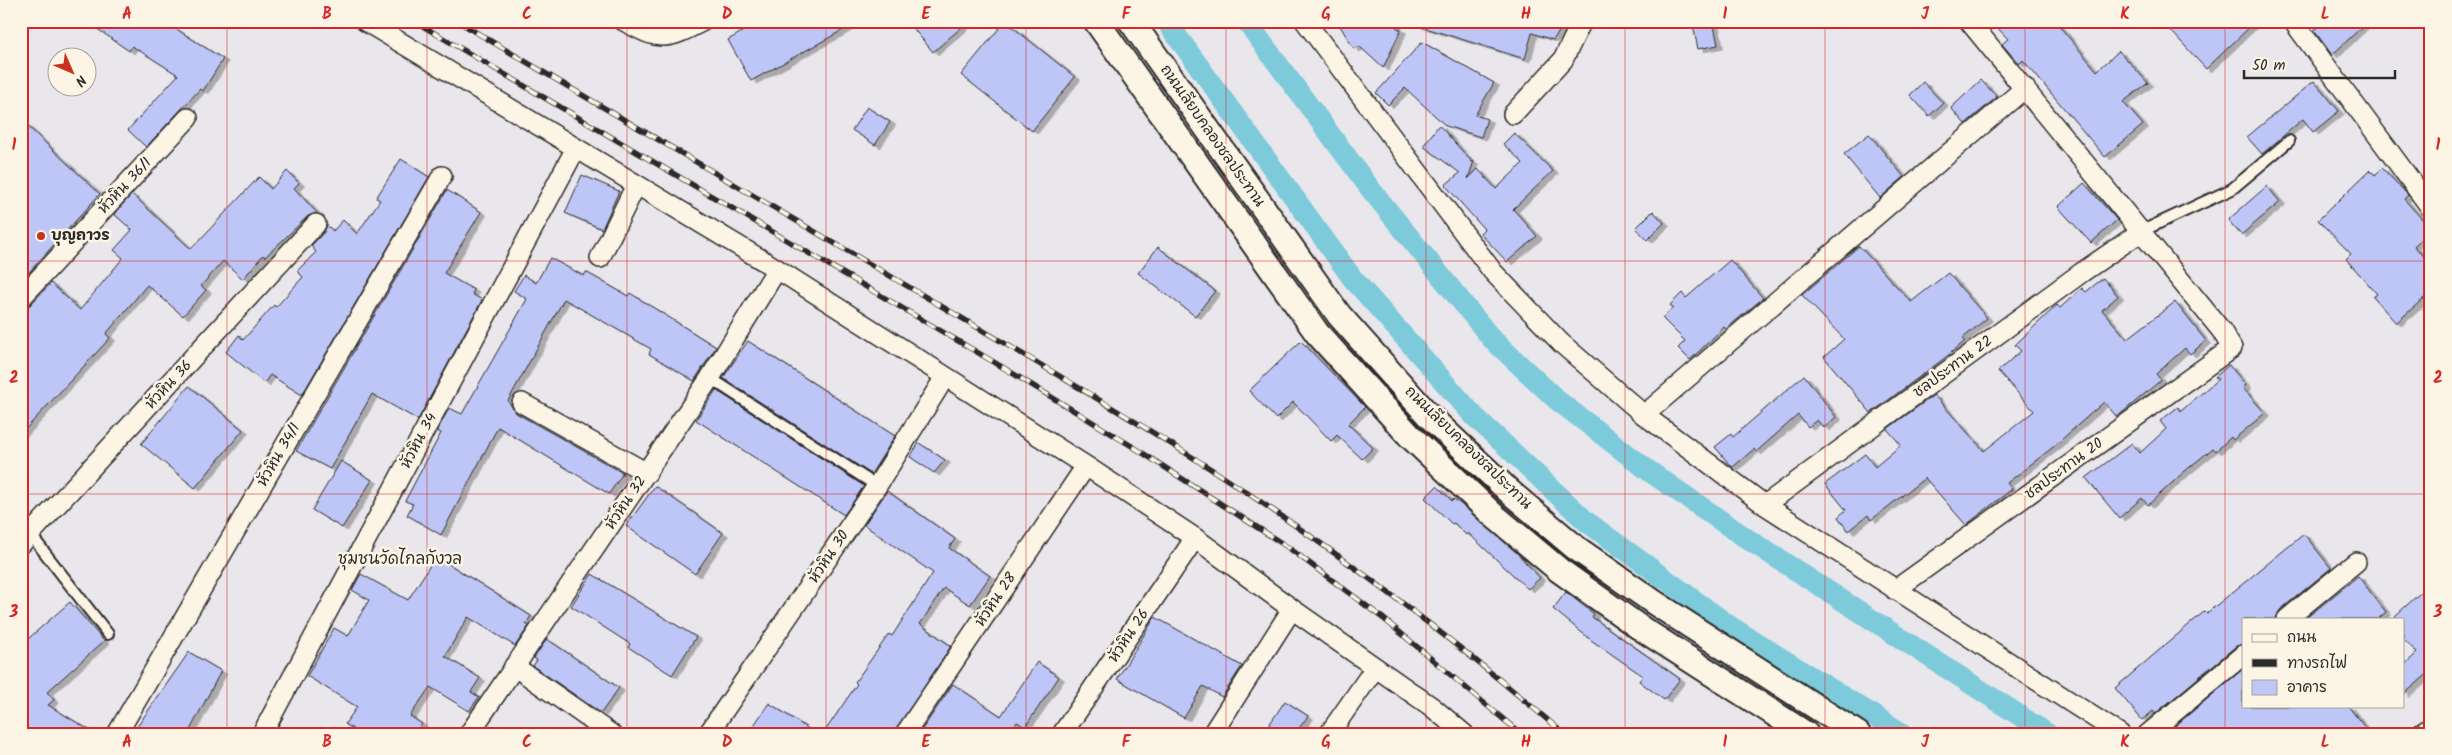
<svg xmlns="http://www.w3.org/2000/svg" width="2452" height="755" font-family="Kalam,'Playpen Sans Thai',sans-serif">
	<defs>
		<filter id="shadow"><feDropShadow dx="5.5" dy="3" stdDeviation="0" flood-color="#0004"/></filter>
	</defs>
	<rect width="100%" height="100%" fill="#e9e7eb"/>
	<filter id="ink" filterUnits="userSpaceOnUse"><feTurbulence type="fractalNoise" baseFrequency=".02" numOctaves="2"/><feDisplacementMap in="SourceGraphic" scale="10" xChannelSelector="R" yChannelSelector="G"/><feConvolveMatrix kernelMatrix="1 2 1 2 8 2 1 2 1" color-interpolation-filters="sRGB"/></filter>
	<g filter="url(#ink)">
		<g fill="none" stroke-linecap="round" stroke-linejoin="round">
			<!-- canal -->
			<path stroke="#7dcadb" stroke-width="21" d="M 1166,21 L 1353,279 L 1475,417 L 1587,522 L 1731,627 L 1903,734
				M 1246,21 L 1372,191 L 1491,338 L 1557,400 L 1649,471 L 1743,536 L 2048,734"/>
		</g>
		<!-- building -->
		<path fill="#bec6f8" stroke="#2b2b2b" filter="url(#shadow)" d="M 86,21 L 164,21 L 223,59 L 203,91 L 200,89 L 146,147 L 128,130 L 178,75 L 132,46 L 129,51 Z
			M 761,21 L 859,21 L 751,81 L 728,40 Z
			M 907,21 L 969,21 L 933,52 Z
			M 1005,21 L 1075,77 L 1032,131 L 961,75 Z
			M 1337,21 L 1398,21 L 1396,27 L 1401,30 L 1383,68 L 1359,46 L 1354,49 Z
			M 1417,21 L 1567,21 L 1553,40 L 1532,33 L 1525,59 L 1416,25 Z
			M 1692,21 L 1713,21 L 1718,45 L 1698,49 Z
			M 1991,21 L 2055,21 L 2097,71 L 2119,51 L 2148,83 L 2123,102 L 2143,125 L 2105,157 L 2023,60 L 2019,64 L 2002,44 L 2008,39 Z
			M 2162,21 L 2256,21 L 2206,69 Z
			M 2327,21 L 2368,21 L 2332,55 L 2314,30 Z
			M 1422,42 L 1494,83 L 1475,115 L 1487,119 L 1481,137 L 1446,126 L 1405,88 L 1388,105 L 1376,93 Z
			M 1981,80 L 1997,97 L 1965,124 L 1951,108 Z
			M 2314,81 L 2339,111 L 2313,132 L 2303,119 L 2262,154 L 2247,137 Z
			M 1923,82 L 1943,103 L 1929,116 L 1910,95 Z
			M 867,107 L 890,122 L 875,145 L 852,130 Z
			M 21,120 L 100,194 L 21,281 Z
			M 1439,125 L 1472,162 L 1474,161 L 1468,179 L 1478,169 L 1496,189 L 1523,163 L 1503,144 L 1514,133 L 1553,171 L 1513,209 L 1537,236 L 1507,262 L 1480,233 L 1484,229 L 1445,185 L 1460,173 L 1423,146 Z
			M 1869,134 L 1904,177 L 1880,198 L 1844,154 Z
			M 401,159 L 429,177 L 302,395 L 270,375 L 264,383 L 226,352 L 239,335 L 243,340 L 274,305 L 276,307 L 303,277 L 297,271 L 316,252 L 311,246 L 324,232 L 327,225 L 333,231 L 343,220 L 357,234 L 380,200 L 376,198 Z
			M 2382,168 L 2408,195 L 2404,199 L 2431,229 L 2414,246 L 2431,264 L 2431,292 L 2396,323 L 2373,297 L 2377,294 L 2346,259 L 2351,254 L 2318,220 L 2370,170 L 2375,175 Z
			M 287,171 L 299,183 L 294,188 L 317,213 L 308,216 L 265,257 L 263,255 L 243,279 L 223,261 L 201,286 L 206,290 L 183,316 L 147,285 L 106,334 L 110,338 L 21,434 L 21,309 L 29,306 L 51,283 L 80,310 L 123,258 L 114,250 L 132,230 L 114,214 L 132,194 L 191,249 L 259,177 L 271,189 Z
			M 582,175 L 619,191 L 602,229 L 565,213 Z
			M 2084,183 L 2117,220 L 2091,243 L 2058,207 Z
			M 2267,186 L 2280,202 L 2241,235 L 2228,220 Z
			M 447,190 L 481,212 L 444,273 L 474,290 L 472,294 L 482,300 L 418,420 L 372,394 L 330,469 L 296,451 Z
			M 1653,211 L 1664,223 L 1647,240 L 1636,228 Z
			M 1859,246 L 1911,302 L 1948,273 L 1987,318 L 1963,338 L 1965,341 L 1946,357 L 1871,413 L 1824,357 L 1844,339 L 1802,295 Z
			M 1158,247 L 1215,291 L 1195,316 L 1138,273 Z
			M 550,258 L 584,276 L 586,272 L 628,296 L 630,293 L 716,347 L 694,381 L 649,354 L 651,349 L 564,299 L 508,401 L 516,413 L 623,473 L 609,494 L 498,427 L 441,535 L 407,515 L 413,504 L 405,501 L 441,433 L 437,431 L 449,408 L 462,414 L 527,299 L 514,291 L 524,275 L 536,283 Z
			M 1730,260 L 1763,298 L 1726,329 L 1724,327 L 1690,360 L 1678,348 L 1685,341 L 1662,318 L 1673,308 L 1670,305 L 1682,293 L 1686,298 Z
			M 2103,278 L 2118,296 L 2102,310 L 2127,339 L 2175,302 L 2206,341 L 2190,354 L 2185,348 L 2156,374 L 2161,380 L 2117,417 L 2104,402 L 2052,448 L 2007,483 L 2012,489 L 1966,525 L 1925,478 L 1871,520 L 1868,515 L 1848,531 L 1838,517 L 1846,510 L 1825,484 L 1865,454 L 1875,467 L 1901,445 L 1887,429 L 1934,395 L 1984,451 L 2034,411 L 1998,371 L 2021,351 L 2015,345 L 2057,305 L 2060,308 L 2082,288 L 2086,292 Z
			M 748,341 L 895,436 L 871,474 L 723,378 Z
			M 1301,341 L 1365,407 L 1348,424 L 1373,448 L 1362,459 L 1337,435 L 1331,441 L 1293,402 L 1276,419 L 1249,391 Z
			M 2229,365 L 2246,385 L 2243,388 L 2265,413 L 2233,440 L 2231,437 L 2216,451 L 2213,448 L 2185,471 L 2148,505 L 2142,498 L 2119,518 L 2086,478 L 2132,443 L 2140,453 L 2166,429 L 2160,421 L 2178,407 L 2181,411 L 2218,379 L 2215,377 Z
			M 1804,375 L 1836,417 L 1824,428 L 1817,420 L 1808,427 L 1798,415 L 1756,452 L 1754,449 L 1733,467 L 1731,466 L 1715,447 L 1731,434 L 1733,437 Z
			M 189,386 L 243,430 L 195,488 L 141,444 Z
			M 716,390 L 864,486 L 844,515 L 696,420 Z
			M 919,443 L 945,460 L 934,473 L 910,457 Z
			M 341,461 L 372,480 L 342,528 L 312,510 Z
			M 655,486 L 723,533 L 695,574 L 626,526 Z
			M 1437,486 L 1452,501 L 1454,499 L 1468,510 L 1516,552 L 1540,578 L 1528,589 L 1468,533 L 1466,535 L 1454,523 L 1452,524 L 1425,498 Z
			M 887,491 L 955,539 L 949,548 L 990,576 L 970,605 L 944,588 L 920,624 L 951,646 L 894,734 L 823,734 L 857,684 L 855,682 L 889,634 L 892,636 L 933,573 L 864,525 Z
			M 2304,534 L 2331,568 L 2280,610 L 2276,619 L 2243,619 L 2243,644 L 2236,646 L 2155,714 L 2153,711 L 2142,720 L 2115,688 L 2205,611 L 2207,613 Z
			M 436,556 L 531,616 L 526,624 L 529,626 L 515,646 L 468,617 L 445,656 L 480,678 L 471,692 L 479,697 L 469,711 L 430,687 L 410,716 L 422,724 L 415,734 L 360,734 L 345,724 L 357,707 L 307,676 L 334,628 L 348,636 L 369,600 L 352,590 L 361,574 L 408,600 Z
			M 592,574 L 696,637 L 672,675 L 628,647 L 630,644 L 571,606 Z
			M 2358,576 L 2386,612 L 2378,619 L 2305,619 Z
			M 2431,583 L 2431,671 L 2403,695 L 2403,666 L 2417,653 L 2403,638 L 2403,619 L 2398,619 L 2395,616 Z
			M 1566,592 L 1594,614 L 1592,617 L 1680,679 L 1664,700 L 1639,681 L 1643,676 L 1591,640 L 1553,609 Z
			M 70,602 L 104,641 L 47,692 L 54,700 L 48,705 L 96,734 L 21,734 L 21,645 Z
			M 1155,617 L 1242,666 L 1222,697 L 1203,686 L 1184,718 L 1117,679 Z
			M 547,639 L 619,688 L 601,713 L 533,666 L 537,660 L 534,658 Z
			M 189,652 L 221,671 L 188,734 L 132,734 Z
			M 1037,662 L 1059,677 L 1025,727 L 1017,722 L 1009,734 L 919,734 L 953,684 L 1001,716 Z
			M 2243,669 L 2243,706 L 2348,706 L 2370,734 L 2172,734 L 2169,731 Z
			M 1285,701 L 1308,716 L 1295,734 L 1282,734 L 1269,725 Z
			M 769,703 L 816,734 L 748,734 Z"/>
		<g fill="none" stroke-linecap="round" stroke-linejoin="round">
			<defs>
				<path id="service" d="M 2142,231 L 2232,189 L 2289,141
					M 710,378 L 877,486
					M 31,535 L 108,634"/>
				<path id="minor" d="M 365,21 L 777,269 L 1086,466 L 1195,538 L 1292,609 L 1432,707 L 1464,734
					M 624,21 C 661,42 667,40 703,21
					M 1305,21 L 1493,272 L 1561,343 L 1644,415 L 1765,505 L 2120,734
					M 2293,21 L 2431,208
					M 1513,114 L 1563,60 L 1582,21
					M 600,258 L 636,185
					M 21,298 L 188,118
					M 522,403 L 647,473
					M 1644,415 L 2025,88
					M 1765,505 L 2081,273 L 2142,231
					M 21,544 L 316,224
					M 1895,590 L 2232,348 L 2221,330 L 1969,21
					M 2287,619 L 2356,562
					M 514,666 L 611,734
					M 117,734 L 442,176
					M 262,734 L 576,148
					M 469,734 L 710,378 L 777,269
					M 708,734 L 877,486 L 945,377
					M 905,734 L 1086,466
					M 1062,734 L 1195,538
					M 1212,734 L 1292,609
					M 1329,734 L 1375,668
					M 2148,734 L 2243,655
					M 2421,734 L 2431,727"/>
				<path id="tertiary" d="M 1096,21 L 1317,333 L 1409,435 L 1492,514 L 1559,570 L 1639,627 L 1806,734
					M 1131,21 L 1339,315 L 1429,416 L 1511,493 L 1576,548 L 1655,603 L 1858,734"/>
			</defs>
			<!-- service casing -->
			<use href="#service" stroke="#2b2b2b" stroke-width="14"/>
			<!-- minor casing -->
			<use href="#minor" stroke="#2b2b2b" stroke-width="22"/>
			<!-- tertiary casing -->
			<use href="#tertiary" stroke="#2b2b2b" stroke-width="28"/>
			<!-- service -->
			<use href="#service" stroke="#fcf5e5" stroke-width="10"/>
			<!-- minor -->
			<use href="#minor" stroke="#fcf5e5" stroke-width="19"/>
			<!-- tertiary -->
			<use href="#tertiary" stroke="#fcf5e5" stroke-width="24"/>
			<defs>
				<path id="rail" d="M 414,21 L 1004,368 L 1135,448 L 1289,548 L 1384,619 L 1521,734
					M 457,21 C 609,111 761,200 914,290 C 1014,349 1116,408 1214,471 C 1336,550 1454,639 1564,734"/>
			</defs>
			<!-- rail casing -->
			<use href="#rail" stroke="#2b2b2b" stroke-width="5.5"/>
			<!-- rail -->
			<use href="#rail" stroke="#fcf5e5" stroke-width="4" stroke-dasharray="11" stroke-linecap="butt"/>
		</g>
	</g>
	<!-- grid -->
	<path fill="none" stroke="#d62828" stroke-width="1" stroke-opacity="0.55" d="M 227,21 L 227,734M 427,21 L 427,734M 627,21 L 627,734M 826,21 L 826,734M 1026,21 L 1026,734M 1226,21 L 1226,734M 1426,21 L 1426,734M 1625,21 L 1625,734M 1825,21 L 1825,734M 2025,21 L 2025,734M 2225,21 L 2225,734M 21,261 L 2431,261M 21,494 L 2431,494"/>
	<!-- markers -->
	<circle fill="#c8321e" stroke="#fcf5e5" stroke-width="2" cx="41" cy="236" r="5"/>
	<g text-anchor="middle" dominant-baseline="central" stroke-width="5" stroke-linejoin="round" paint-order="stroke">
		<!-- street labels -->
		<g font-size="15" fill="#2b2b2b" stroke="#fcf5e5">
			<text transform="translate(1212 136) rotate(55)">ถนนเลียบคลองชลประทาน</text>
			<text transform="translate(125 186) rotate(-47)">หัวหิน 36/1</text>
			<text transform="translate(1953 367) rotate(-36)">ชลประทาน 22</text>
			<text transform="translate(169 385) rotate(-47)">หัวหิน 36</text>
			<text transform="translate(419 441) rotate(-62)">หัวหิน 34</text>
			<text transform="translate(1468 448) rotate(44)">ถนนเลียบคลองชลประทาน</text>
			<text transform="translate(279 455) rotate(-60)">หัวหิน 34/1</text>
			<text transform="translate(2064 469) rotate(-36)">ชลประทาน 20</text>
			<text transform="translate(626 503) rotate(-56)">หัวหิน 32</text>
			<text transform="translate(829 557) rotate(-56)">หัวหิน 30</text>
			<text transform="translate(996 600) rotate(-56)">หัวหิน 28</text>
			<text transform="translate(1129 636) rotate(-56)">หัวหิน 26</text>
		</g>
		<!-- poi labels -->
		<g font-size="15" font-weight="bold" fill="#2b2b2b" stroke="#fcf5e5" text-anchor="start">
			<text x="51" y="236">บุญถาวร</text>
		</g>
		<!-- neighbourhood labels -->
		<g font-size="16" fill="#2b2b2b" stroke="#fcf5e5">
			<text x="400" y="559">ชุมชนวัดไกลกังวล</text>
		</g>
	</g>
	<!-- margin -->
	<rect width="2452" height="755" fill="none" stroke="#fcf5e5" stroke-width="55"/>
	<!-- legend -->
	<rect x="2242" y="618" width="162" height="90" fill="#fcf5e5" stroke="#a8a49b"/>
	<rect x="2252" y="634" width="25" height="8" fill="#fcf5e5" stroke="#a8a49b"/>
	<text x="2287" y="642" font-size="15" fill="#2b2b2b">ถนน</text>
	<rect x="2252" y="659" width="25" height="8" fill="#2b2b2b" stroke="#a8a49b"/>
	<text x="2287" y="668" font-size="15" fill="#2b2b2b">ทางรถไฟ</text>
	<rect x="2252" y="680" width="25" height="15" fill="#bec6f8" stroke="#a8a49b"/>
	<text x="2287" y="692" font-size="15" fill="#2b2b2b">อาคาร</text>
	<!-- north arrow -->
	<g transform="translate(72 72) rotate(135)"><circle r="24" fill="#fcf5e5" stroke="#a8a49b"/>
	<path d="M0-4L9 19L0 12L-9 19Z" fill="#c8321e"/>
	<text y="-8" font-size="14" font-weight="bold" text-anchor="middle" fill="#2b2b2b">N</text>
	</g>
	<!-- scale -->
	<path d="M2244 70v8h151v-8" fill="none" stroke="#2b2b2b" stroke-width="2.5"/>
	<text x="2252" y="70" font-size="15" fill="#2b2b2b" stroke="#fcf5e5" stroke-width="4" paint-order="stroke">50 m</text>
	<rect x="28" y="28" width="2396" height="700" fill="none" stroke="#d62828" stroke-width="2"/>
	<g font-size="16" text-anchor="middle" font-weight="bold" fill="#d62828">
		<text x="127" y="19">A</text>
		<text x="327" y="19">B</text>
		<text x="527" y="19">C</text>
		<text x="727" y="19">D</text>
		<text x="926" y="19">E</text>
		<text x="1126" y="19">F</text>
		<text x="1326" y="19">G</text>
		<text x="1526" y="19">H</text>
		<text x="1725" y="19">I</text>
		<text x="1925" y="19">J</text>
		<text x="2125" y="19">K</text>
		<text x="2325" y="19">L</text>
		<text x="14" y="150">1</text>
		<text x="2438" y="150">1</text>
		<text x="14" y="383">2</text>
		<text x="2438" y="383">2</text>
		<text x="14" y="617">3</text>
		<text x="2438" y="617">3</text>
		<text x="127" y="747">A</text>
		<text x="327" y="747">B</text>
		<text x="527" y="747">C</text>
		<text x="727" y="747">D</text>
		<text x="926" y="747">E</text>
		<text x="1126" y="747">F</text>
		<text x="1326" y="747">G</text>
		<text x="1526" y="747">H</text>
		<text x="1725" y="747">I</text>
		<text x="1925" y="747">J</text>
		<text x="2125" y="747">K</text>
		<text x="2325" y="747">L</text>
	</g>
</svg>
